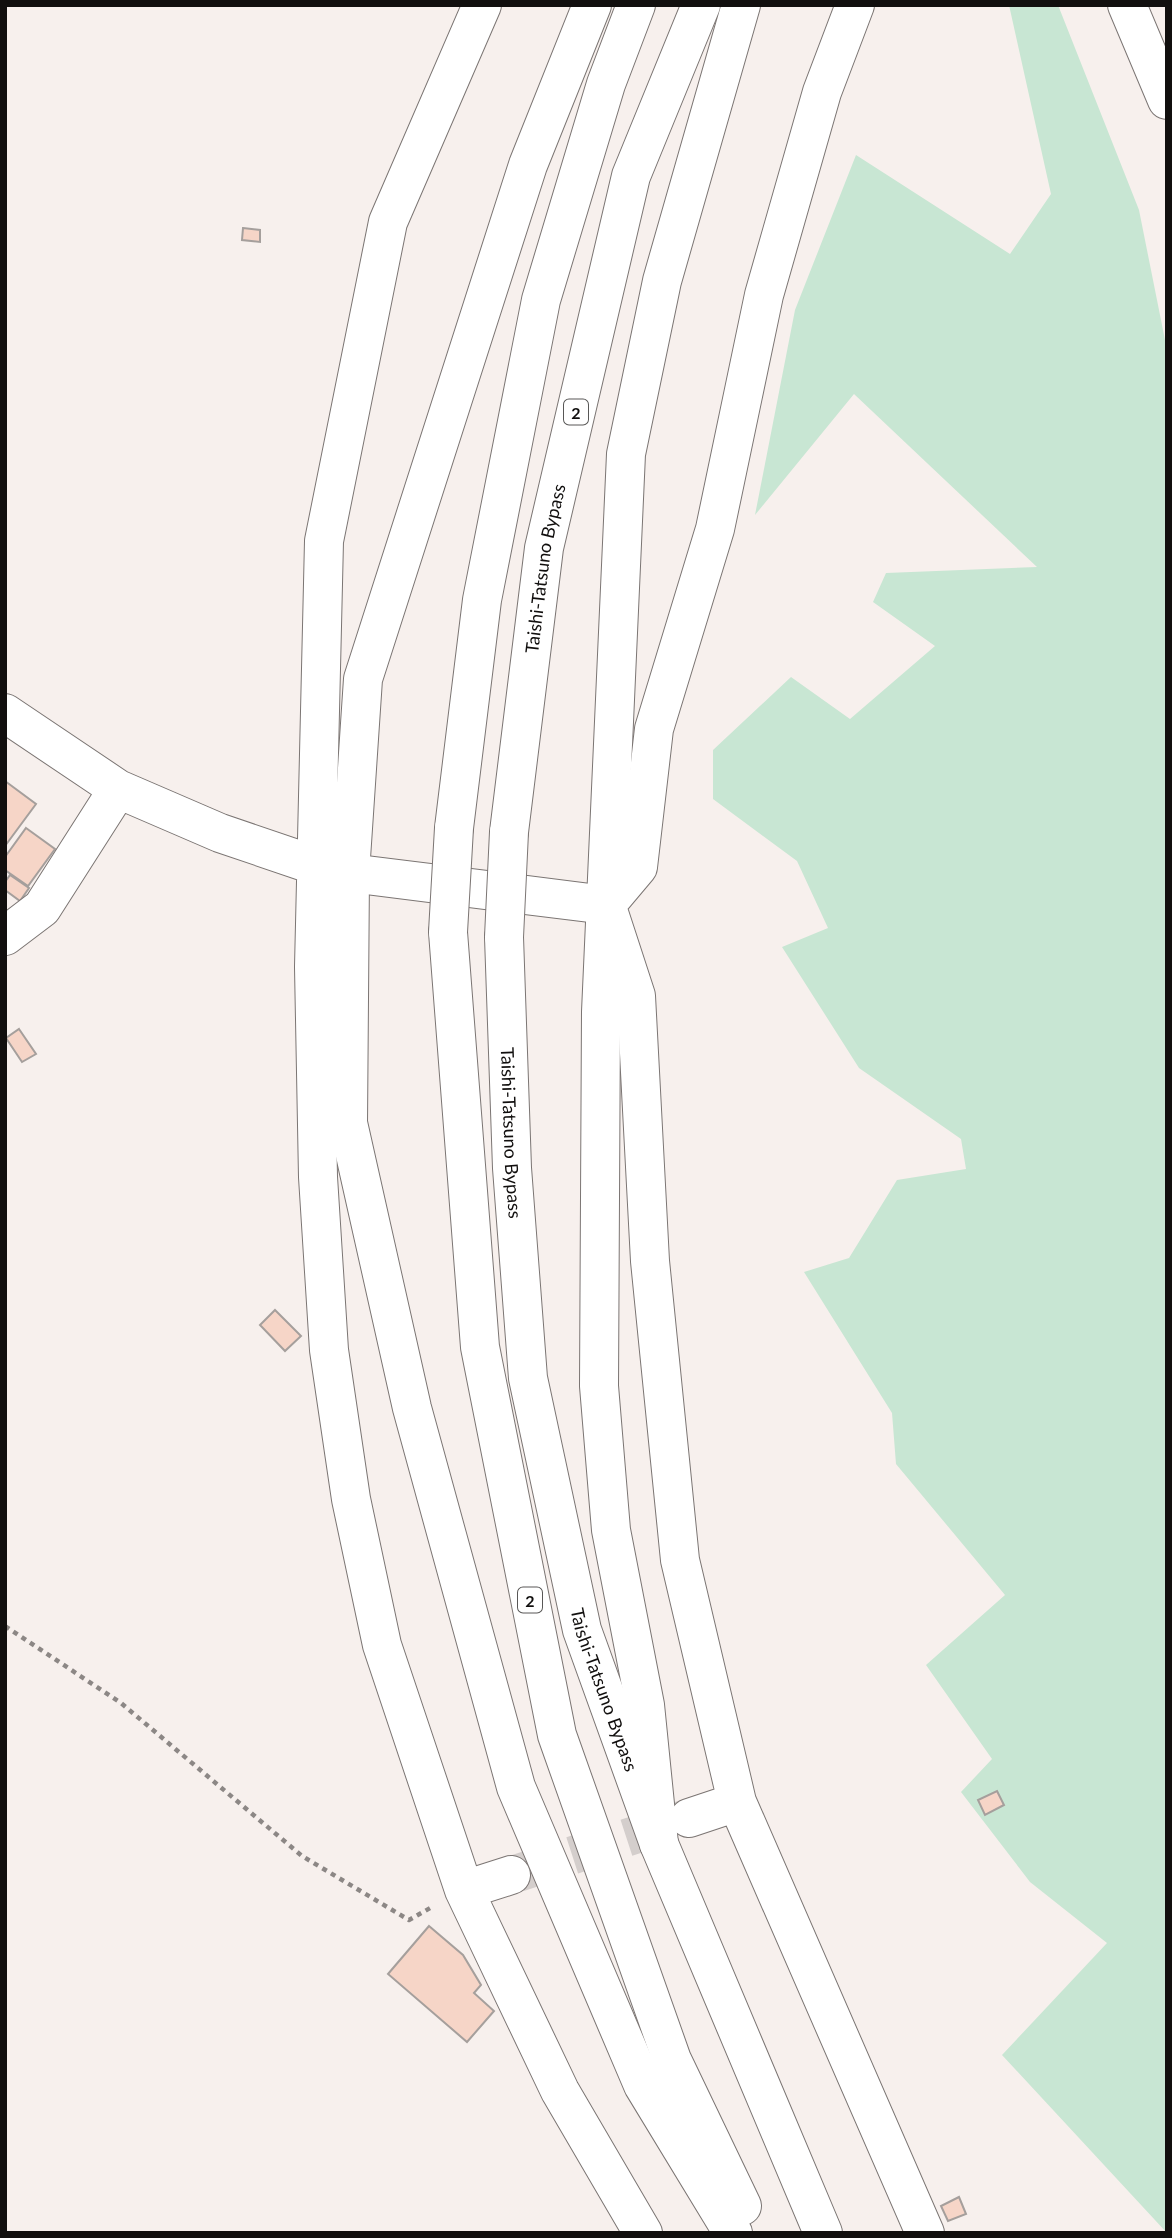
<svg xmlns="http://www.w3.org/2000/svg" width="1172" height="2238" font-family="Lato,sans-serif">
	<rect width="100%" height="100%" fill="#f7f0ed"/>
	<!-- green -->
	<path fill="#c8e6d3" d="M 1009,5 L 1058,5 L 1139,210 L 1167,350 L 1167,2233 L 1002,2055 L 1107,1943 L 1030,1882 L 961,1792 L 992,1759 L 926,1665 L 1005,1595 L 896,1464 L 892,1413 L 804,1272 L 849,1258 L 897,1180 L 966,1169 L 961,1139 L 859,1068 L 782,947 L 828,928 L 797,861 L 713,799 L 713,750 L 791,677 L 850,719 L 935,646 L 873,602 L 886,573 L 1037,567 L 854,394 L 755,515 L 795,310 L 856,155 L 1010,254 L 1051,194 Z"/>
	<!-- building -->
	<path fill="#f6d5c7" stroke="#a59f9c" stroke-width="2" d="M 243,228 L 260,230 L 260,242 L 242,240 Z
		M 5,781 L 36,804 L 5,846 Z
		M 26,828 L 55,849 L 28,886 L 5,870 L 5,857 Z
		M 10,875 L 29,888 L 20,901 L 5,890 L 5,882 Z
		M 19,1029 L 36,1054 L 22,1062 L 6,1038 Z
		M 275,1310 L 301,1336 L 285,1351 L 260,1325 Z
		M 997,1791 L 1004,1805 L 985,1815 L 978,1800 Z
		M 429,1926 L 463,1955 L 481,1985 L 474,1993 L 494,2011 L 467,2042 L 388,1974 Z
		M 959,2197 L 966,2214 L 948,2221 L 941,2206 Z"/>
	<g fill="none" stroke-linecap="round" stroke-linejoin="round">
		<!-- minor-tunnel -->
		<path stroke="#d4cecc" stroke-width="38" stroke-dasharray="38 19" stroke-linecap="butt" d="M 518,1873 L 684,1819"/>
		<defs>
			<path id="minor" d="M 482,5 L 388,222 L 324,541 L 314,967 L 318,1177 L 329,1350 L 351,1499 L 382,1645 L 464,1890 L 560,2091 L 643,2233
				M 1127,5 L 1167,100
				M 5,713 L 118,789 L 220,833 L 317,866 L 350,873 L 606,905
				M 606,905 L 638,867 L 654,729 L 715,529 L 764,295 L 822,92 L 855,5
				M 607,907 L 636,996 L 650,1261 L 680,1560 L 737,1802 L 925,2233
				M 5,936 L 42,908 L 118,789
				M 689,1818 L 737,1802
				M 464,1890 L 511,1875"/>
			<g id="highway">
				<path d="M 592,5 L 528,165 L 363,679 L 350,873 L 348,1123 L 412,1408 L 516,1787 L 643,2085 L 733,2233"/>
				<path d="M 454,828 L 482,600 L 541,300 L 606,84 L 636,5"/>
				<path id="s1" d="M 509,832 L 544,548 L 631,176 L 701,5"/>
				<path d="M 448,932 L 480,1347 L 557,1735 L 672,2060 L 742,2206"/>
				<path id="s2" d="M 504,937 L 512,1168 L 528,1378 L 582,1630 L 659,1844 L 823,2233"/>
				<path d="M 659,1844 L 645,1705 L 611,1530 L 599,1386 L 601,1012 L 626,454 L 662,281 L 741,5"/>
			</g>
		</defs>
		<!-- minor casing -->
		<use href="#minor" stroke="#7b7573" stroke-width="40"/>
		<!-- highway casing -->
		<use href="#highway" stroke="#7b7573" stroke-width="40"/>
		<!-- path -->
		<path stroke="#8c8785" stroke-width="4.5" stroke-dasharray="5 5" stroke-linecap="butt" d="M 5,1626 L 121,1703 L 302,1856 L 409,1920 L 432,1907"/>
		<!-- minor -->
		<use href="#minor" stroke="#fff" stroke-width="38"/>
		<!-- highway -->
		<use href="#highway" stroke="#fff" stroke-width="38"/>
		<defs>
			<path id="highway-bridge" d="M 448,932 L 454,828
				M 504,937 L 509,832"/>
		</defs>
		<!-- highway-bridge casing -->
		<use href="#highway-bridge" stroke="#7b7573" stroke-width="40" stroke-linecap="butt"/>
		<!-- highway-bridge -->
		<use href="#highway-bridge" stroke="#fff" stroke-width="38"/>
	</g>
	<g text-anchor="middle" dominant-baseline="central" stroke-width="5" stroke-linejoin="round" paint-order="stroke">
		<!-- shield labels -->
		<g fill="#fff" stroke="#585756" stroke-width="2">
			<rect x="564" y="399.5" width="24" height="25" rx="5"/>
			<rect x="518" y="1587.5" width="24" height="25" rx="5"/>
		</g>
		<g font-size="16" font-weight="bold" fill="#110f0e">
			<text x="576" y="412">2</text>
			<text x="530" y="1600">2</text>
		</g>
		<!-- street labels -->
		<g font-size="18" fill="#110f0e" stroke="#fff">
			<text stroke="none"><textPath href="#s1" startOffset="266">Taishi-Tatsuno Bypass</textPath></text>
			<text stroke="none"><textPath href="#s2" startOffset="196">Taishi-Tatsuno Bypass</textPath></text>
			<text stroke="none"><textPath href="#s2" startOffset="763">Taishi-Tatsuno Bypass</textPath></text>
		</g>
	</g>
	<!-- border -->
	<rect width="1172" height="2238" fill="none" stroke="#110f0e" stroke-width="14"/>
</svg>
